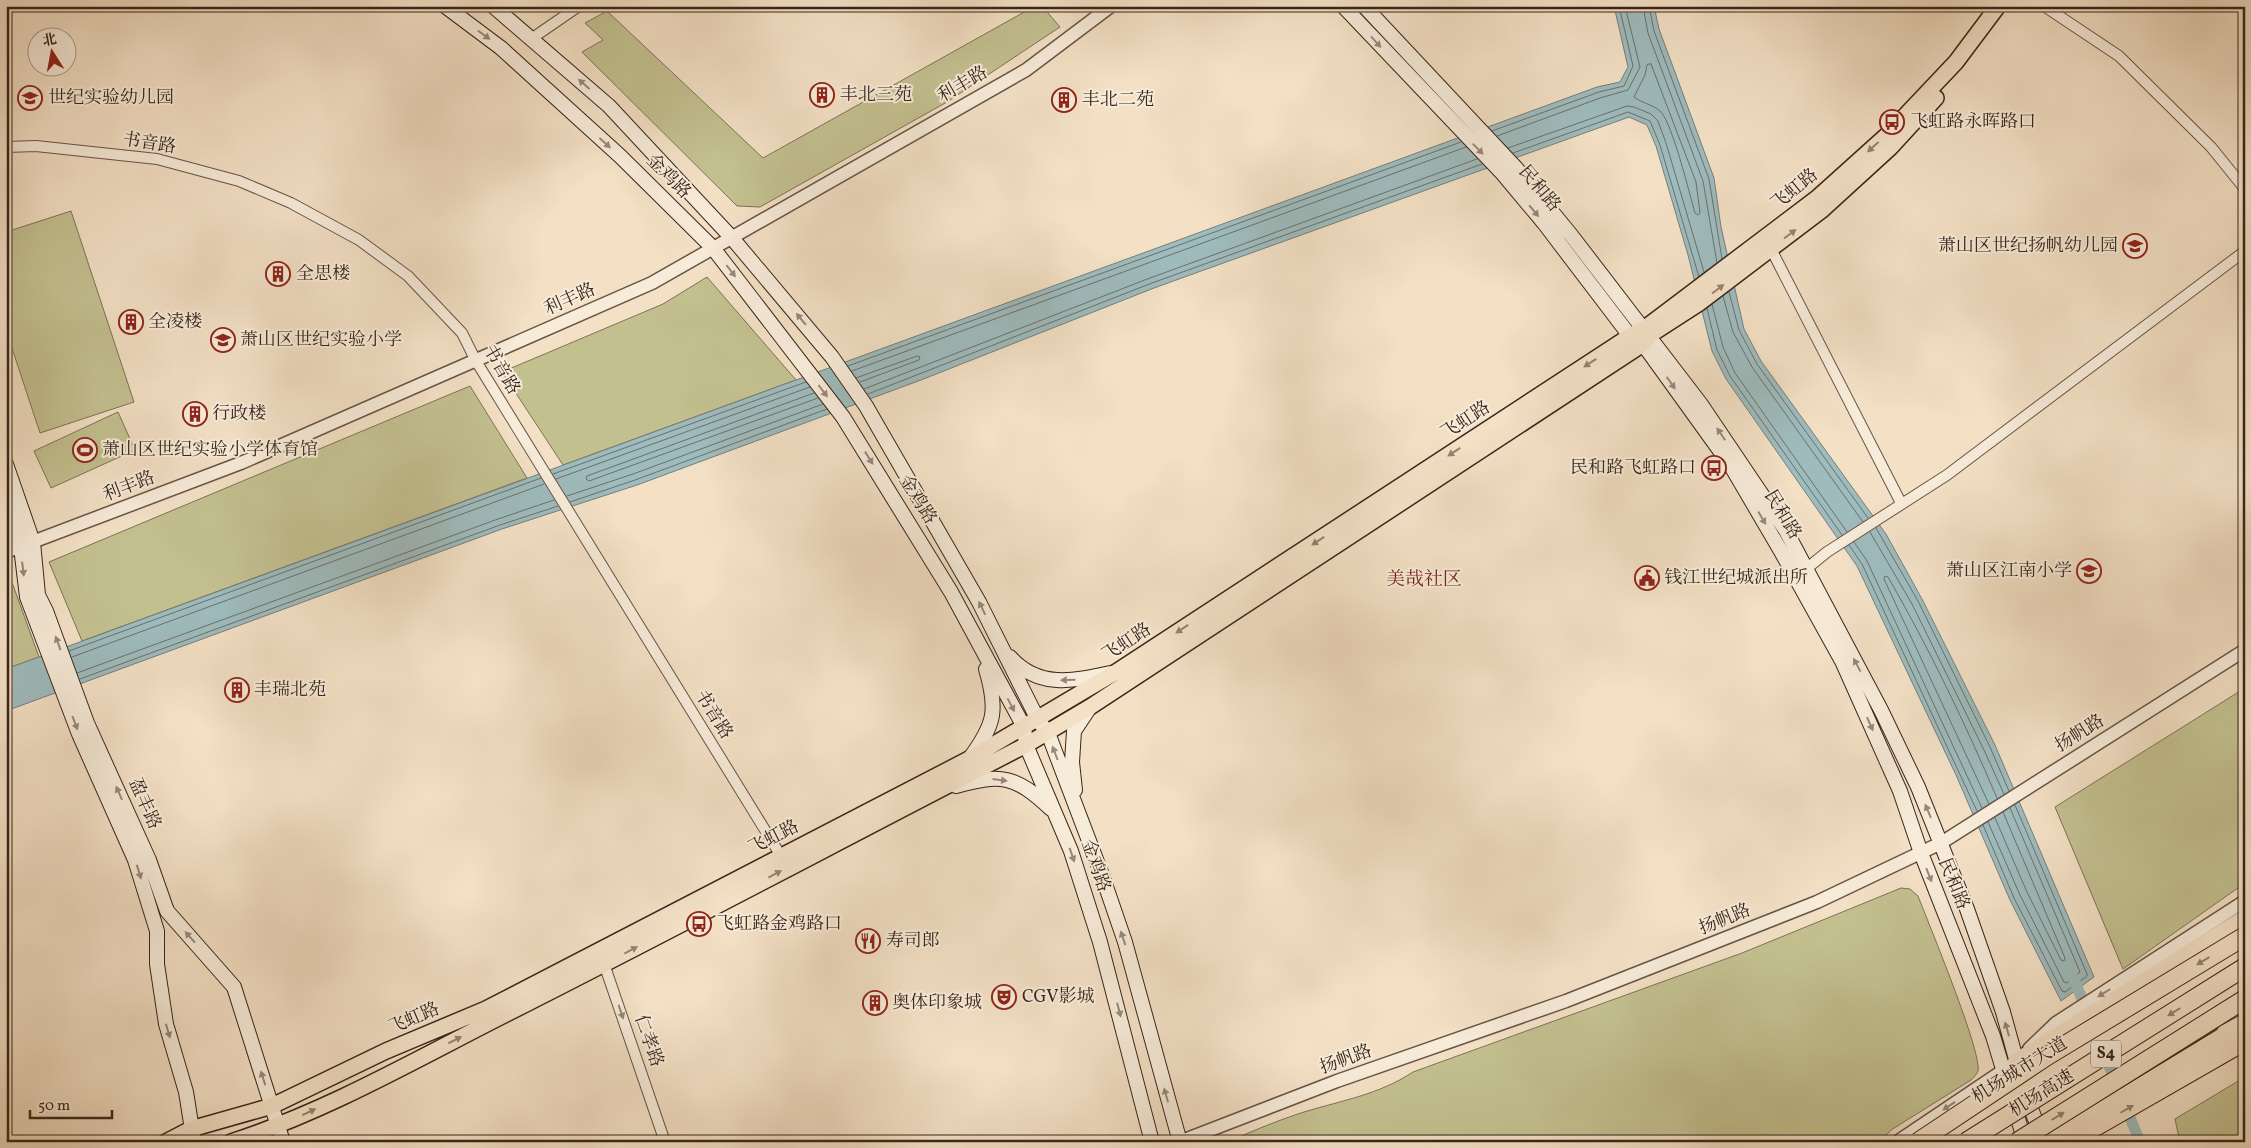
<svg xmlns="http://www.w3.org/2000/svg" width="2251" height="1148" font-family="Vollkorn,'Noto Serif SC',serif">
	<rect width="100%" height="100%" fill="#f3e0c5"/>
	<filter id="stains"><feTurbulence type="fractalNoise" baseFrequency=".004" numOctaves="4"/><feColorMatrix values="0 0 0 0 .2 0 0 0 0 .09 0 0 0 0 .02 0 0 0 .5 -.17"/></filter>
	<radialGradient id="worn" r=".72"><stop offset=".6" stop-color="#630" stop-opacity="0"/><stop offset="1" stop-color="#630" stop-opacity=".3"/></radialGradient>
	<!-- green -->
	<path fill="#c3c090" stroke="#7e7256" d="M 1035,6 L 1042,6 L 1060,27 L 947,102 L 760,207 L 737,206 L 582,52 L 603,40 L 585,23 L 607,11 L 763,158 Z
		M 71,211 L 134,402 L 40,433 L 6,330 L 6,232 Z
		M 707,277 L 796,380 L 563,465 L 502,372 L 663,304 Z
		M 470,386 L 527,478 L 82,641 L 49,562 Z
		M 118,412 L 135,450 L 51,488 L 34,451 Z
		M 9,574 L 39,657 L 6,669 L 6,575 Z
		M 2245,688 L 2245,883 L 2123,969 L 2055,807 Z
		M 1901,888 L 1910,889 L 1918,896 C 1928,922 1982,1052 1978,1071 C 1977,1074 1973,1078 1971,1080 L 1891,1130 L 1880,1142 L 1228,1142 C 1252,1131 1279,1120 1304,1112 C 1343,1100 1378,1095 1413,1072 L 1742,953 Z
		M 2245,1077 L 2245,1142 L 2180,1142 L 2175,1119 Z"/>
	<!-- water -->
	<path fill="#9ebbbd" stroke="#757f7c" d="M 1614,6 L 1654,6 L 1659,29 L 1714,178 L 1721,227 L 1744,329 L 1761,361 L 1886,534 L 1922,599 L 1995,745 L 2094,977 L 2061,1001 L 2010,900 L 1956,775 L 1857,566 L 1726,379 L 1712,351 L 1688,255 L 1656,146 L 1647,125 L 1629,117 L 1154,288 L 921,380 L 637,485 L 502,529 L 6,711 L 6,669 L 1597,87 L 1620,82 L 1628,67 Z"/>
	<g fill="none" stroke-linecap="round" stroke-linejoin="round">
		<!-- shore -->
		<path stroke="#6b706c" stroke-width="1" d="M 1643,6 L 1648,33 L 1703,181 L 1717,263
			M 1649,6 L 1654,31 L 1709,179 L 1722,259
			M 1651,64 L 1696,182 L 1700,213 L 1698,215 L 1695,213 C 1689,192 1673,126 1661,112 C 1654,105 1642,103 1634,97 L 1645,75 L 1647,65 Z
			M 1492,131 L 1599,92 L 1624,86 L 1633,66 L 1619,6
			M 1497,136 L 1600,98 L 1628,90 L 1640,67 L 1625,6
			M 1508,148 L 1627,106 L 1634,107 L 1651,114 L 1658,121 L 1666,143 L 1704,272
			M 1513,153 L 1628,112 L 1650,121 L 1660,145 L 1699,277
			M 1729,292 L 1739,330 L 1757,364 L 1868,518
			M 1723,296 L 1733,332 L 1752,367 L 1863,522
			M 1712,304 L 1723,347 L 1735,373 L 1847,532
			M 1707,308 L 1717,350 L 1730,376 L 1842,535
			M 848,366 L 1461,142
			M 852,371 L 1466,147
			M 856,378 L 917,356 L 920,357 L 919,360 L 860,382
			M 864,389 L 1150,278 L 1477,159
			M 814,393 L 587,476 L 586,479 L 589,481 L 818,398
			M 868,394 L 1152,283 L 1482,164
			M 553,474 L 806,382
			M 556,479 L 810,387
			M 567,496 L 633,474 L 823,404
			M 570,502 L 635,480 L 827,409
			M 1876,528 L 1918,601 L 1990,747 L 2009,791
			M 1870,532 L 1912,604 L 1984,750 L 2004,794
			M 1854,542 L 1867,561 L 1982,808
			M 1849,545 L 1862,564 L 1977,811
			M 69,651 L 541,478
			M 72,657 L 544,484
			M 77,673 L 498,519 L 554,500
			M 80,679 L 500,525 L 558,506
			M 1989,804 L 1884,579 L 1885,576 L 1888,577 C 1929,648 1965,723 1997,798
			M 1995,818 L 2027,892 L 2061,960 L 2064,961 L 2065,958 L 2003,812
			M 1988,822 L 2020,895 L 2064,982 L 2067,983 L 2080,972 L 2010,808
			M 1983,825 L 2014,898 L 2062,991 L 2065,992 L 2087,976 L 2087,974 L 2015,805"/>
		<!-- canal -->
		<path stroke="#9ebbbd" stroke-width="11" d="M 2072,975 L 2088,1013
			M 2102,1049 L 2140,1142"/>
		<defs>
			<path id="minor" d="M 2044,6 L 2119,56 L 2211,147 L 2245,189
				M 531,39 L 579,6
				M 6,147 L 36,146 L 157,159 L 239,181 L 291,203 L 359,240 L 408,276 L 462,333 L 476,361 L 781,856
				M 1771,249 L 1901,503
				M 1806,569 L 1827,552 L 1947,475 L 2245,251
				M 602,958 L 665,1142"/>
			<path id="tertiary" d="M 6,552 L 241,463 L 652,283 L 1026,70 L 1111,6
				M 2029,1049 L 2056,1023 L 2245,901
				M 1179,1142 L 1337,1081 L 1566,1001 L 1817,902 L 1941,843 L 2245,650
				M 1897,1142 L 2010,1066"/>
			<path id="secondary" d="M 445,6 L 501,48 L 620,156 L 713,248 L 843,417 L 951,592 L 1024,727 L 1026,745 L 1071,851 L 1100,942 L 1152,1142
				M 493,6 L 609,106 L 732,238 L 832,357 L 866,406 L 979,602 L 1038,720 L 1048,733 L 1102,875 L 1125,942 L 1180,1142
				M 1343,6 L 1503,174 L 1544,223 L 1630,336 L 1643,344 L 1731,466 L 1782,553 L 1842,661 L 1900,791 L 1921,853 L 1993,1036 L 2025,1142
				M 1364,6 L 1516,168 L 1571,235 L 1700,403 L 1785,529 L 1881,710 L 1918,787 L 1967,909 L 2003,1012 L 2019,1070
				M 6,464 L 33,542 L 38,595 L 46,611 L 87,723 L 149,860 L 167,911 L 234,987 L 283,1142
				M 6,506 L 21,547 L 27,597 L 79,734 L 135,860 L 157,931 L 157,964 L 166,1024 L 186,1092 L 194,1142
				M 1010,657 C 1038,689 1074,681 1111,673
				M 970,758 C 995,724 998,710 986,669
				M 956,786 C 1002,773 1016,776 1051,809
				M 1075,790 L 1072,762 L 1074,731 L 1090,707
				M 2025,1094 L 2042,1136"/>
			<path id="primary" d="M 166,1142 L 191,1129 L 272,1106 L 386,1051 L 486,1009 L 969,759 L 1116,672 L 1630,336 L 1645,328 L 1817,198 L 1887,135 L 1956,62 L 1998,6
				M 231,1142 C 330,1110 422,1056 514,1010 C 686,923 855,833 1026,745 L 1090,707 L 1643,344 L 1650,335 L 1698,304 L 1822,210 L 1891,147 L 1936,98
				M 1942,1142 L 2245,951
				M 2043,1142 L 2084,1120 L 2235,1028"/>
			<path id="motorway" d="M 2225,1034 L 2245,1023
				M 2017,1062 L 2245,919
				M 2069,1142 L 2245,1041"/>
		</defs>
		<!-- minor casing -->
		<use href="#minor" stroke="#675446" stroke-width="12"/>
		<!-- tertiary casing -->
		<use href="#tertiary" stroke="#675446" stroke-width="15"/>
		<!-- secondary casing -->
		<use href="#secondary" stroke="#38251b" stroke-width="16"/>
		<!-- primary casing -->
		<use href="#primary" stroke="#38251b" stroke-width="18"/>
		<!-- motorway casing -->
		<use href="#motorway" stroke="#38251b" stroke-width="20"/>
		<!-- minor -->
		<use href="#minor" stroke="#f7ebd9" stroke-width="10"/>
		<!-- tertiary -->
		<use href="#tertiary" stroke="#f7ebd9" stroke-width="12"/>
		<!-- secondary -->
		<use href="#secondary" stroke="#f7ebd9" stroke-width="14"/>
		<!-- primary -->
		<use href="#primary" stroke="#f3e0c5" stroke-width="15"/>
		<!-- motorway -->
		<use href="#motorway" stroke="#f3e0c5" stroke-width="18"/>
		<defs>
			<path id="motorway-bridge" d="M 1918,1142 L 2047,1056 L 2245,936
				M 1966,1142 L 2245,967
				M 2017,1142 L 2245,999"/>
		</defs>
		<!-- motorway-bridge casing -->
		<use href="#motorway-bridge" stroke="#38251b" stroke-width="20" stroke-linecap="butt"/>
		<!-- motorway-bridge -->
		<use href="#motorway-bridge" stroke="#f3e0c5" stroke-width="18"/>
	</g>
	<!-- one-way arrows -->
	<defs><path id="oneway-solid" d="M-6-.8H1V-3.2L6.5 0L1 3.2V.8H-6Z" transform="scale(1.25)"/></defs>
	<g fill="#98887a">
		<use href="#oneway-solid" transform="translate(484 35) rotate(36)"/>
		<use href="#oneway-solid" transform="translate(1376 42) rotate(48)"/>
		<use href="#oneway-solid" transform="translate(584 84) rotate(-139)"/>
		<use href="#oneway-solid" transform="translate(605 143) rotate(42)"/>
		<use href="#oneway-solid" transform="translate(1478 149) rotate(46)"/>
		<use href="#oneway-solid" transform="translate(1534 211) rotate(50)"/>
		<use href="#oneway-solid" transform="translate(731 271) rotate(52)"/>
		<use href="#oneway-solid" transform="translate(801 319) rotate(-130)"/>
		<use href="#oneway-solid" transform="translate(1671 383) rotate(55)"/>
		<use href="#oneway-solid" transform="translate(823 391) rotate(53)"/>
		<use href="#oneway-solid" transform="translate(1721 434) rotate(-124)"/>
		<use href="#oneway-solid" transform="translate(869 458) rotate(58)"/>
		<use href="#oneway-solid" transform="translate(1762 518) rotate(59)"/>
		<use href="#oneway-solid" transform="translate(23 569) rotate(83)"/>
		<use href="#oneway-solid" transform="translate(982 608) rotate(-116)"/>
		<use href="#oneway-solid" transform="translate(58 643) rotate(-110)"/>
		<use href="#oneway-solid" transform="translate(1857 665) rotate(-118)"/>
		<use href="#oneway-solid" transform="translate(1068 680) rotate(178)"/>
		<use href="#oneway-solid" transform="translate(1011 705) rotate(62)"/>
		<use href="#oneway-solid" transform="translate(75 723) rotate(69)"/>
		<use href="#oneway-solid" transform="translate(1870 724) rotate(66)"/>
		<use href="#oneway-solid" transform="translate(1055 753) rotate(-111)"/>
		<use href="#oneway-solid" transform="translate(1000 780) rotate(7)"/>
		<use href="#oneway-solid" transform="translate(119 793) rotate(-114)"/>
		<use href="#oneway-solid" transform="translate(1928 811) rotate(-113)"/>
		<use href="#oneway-solid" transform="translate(1072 855) rotate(71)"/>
		<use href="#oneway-solid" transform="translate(139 872) rotate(73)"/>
		<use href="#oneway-solid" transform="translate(1929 875) rotate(68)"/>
		<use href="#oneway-solid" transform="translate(190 937) rotate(-132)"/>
		<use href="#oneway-solid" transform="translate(1123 938) rotate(-108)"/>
		<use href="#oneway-solid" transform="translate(2104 993) rotate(148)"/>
		<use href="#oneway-solid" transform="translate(1119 1010) rotate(75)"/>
		<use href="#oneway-solid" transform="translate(621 1012) rotate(71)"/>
		<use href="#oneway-solid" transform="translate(2007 1029) rotate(-106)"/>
		<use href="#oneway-solid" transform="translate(168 1031) rotate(74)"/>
		<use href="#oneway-solid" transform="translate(263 1078) rotate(-108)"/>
		<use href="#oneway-solid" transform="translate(1166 1095) rotate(-106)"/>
		<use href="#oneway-solid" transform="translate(1949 1106) rotate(146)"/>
	</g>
	<g fill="#968270">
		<use href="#oneway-solid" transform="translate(1873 147) rotate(138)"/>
		<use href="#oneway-solid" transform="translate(1790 234) rotate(-37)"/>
		<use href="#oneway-solid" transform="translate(1718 289) rotate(-37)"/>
		<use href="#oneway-solid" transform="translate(1590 363) rotate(147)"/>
		<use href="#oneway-solid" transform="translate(1454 452) rotate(147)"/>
		<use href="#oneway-solid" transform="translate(1318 541) rotate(147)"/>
		<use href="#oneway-solid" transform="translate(1182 629) rotate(147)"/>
		<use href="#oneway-solid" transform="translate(775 874) rotate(-28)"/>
		<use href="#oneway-solid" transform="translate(631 950) rotate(-28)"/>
		<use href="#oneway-solid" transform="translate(2203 961) rotate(149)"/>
		<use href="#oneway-solid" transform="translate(2174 1012) rotate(148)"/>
		<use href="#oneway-solid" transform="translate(455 1040) rotate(-27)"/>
		<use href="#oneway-solid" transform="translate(2127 1109) rotate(-30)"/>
		<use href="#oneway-solid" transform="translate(309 1112) rotate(-25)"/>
		<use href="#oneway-solid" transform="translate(2058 1116) rotate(-32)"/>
	</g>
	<!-- icons -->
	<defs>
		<symbol id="building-ring" viewBox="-11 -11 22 22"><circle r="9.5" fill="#f7ebd9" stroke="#8f2418" stroke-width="1.5"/><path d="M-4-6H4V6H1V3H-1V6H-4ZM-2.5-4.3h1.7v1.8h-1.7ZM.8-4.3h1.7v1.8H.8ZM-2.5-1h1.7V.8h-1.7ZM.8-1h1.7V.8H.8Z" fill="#8f2418"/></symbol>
		<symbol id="school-ring" viewBox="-11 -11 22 22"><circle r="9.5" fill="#f7ebd9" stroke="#8f2418" stroke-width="1.5"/><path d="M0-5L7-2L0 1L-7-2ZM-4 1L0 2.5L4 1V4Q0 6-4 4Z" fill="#8f2418"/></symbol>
		<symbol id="bus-ring" viewBox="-11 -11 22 22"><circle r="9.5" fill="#f7ebd9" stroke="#8f2418" stroke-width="1.5"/><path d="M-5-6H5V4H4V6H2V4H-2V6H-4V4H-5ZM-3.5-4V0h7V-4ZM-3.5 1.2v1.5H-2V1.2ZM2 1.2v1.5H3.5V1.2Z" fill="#8f2418"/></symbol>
		<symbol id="stadium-ring" viewBox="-11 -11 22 22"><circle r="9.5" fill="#f7ebd9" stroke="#8f2418" stroke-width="1.5"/><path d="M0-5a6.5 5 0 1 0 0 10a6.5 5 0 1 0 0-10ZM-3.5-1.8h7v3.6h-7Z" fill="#8f2418"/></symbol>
		<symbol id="civic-ring" viewBox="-11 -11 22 22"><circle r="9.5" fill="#f7ebd9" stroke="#8f2418" stroke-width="1.5"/><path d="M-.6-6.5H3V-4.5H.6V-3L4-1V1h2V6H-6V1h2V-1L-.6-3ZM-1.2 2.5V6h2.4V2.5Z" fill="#8f2418"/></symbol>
		<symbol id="restaurant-ring" viewBox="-11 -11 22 22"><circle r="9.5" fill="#f7ebd9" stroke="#8f2418" stroke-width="1.5"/><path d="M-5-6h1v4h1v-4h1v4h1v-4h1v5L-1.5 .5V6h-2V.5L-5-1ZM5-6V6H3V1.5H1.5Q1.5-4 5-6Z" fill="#8f2418"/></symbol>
		<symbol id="theatre-ring" viewBox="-11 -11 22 22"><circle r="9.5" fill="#f7ebd9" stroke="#8f2418" stroke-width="1.5"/><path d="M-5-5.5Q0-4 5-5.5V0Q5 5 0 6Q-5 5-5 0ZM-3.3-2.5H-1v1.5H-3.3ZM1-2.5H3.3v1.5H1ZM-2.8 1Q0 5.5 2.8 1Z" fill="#8f2418"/></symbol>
	</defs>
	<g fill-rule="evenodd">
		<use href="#building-ring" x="808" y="81" width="28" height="28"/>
		<use href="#school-ring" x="16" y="84" width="28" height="28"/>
		<use href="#building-ring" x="1050" y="86" width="28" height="28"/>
		<use href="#bus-ring" x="1878" y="108" width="28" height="28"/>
		<use href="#school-ring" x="2121" y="232" width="28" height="28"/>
		<use href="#building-ring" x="264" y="260" width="28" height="28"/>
		<use href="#building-ring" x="117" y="308" width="28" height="28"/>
		<use href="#school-ring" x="209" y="326" width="28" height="28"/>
		<use href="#building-ring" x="181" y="400" width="28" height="28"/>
		<use href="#stadium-ring" x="71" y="436" width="28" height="28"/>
		<use href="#bus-ring" x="1700" y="454" width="28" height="28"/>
		<use href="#school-ring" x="2075" y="557" width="28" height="28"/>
		<use href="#civic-ring" x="1633" y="564" width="28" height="28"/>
		<use href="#building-ring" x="223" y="676" width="28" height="28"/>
		<use href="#bus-ring" x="685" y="910" width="28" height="28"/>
		<use href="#restaurant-ring" x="854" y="927" width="28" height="28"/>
		<use href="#theatre-ring" x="990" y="983" width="28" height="28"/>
		<use href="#building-ring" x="861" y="989" width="28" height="28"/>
	</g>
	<g text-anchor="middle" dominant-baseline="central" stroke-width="4" stroke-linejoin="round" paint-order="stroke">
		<!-- shield labels -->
		<rect fill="#f7ebd9" stroke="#716054" stroke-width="1" x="2091" y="1040.5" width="30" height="27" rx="4"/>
		<g font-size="16" font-weight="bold" fill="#38251b">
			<text x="2106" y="1054">S4</text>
		</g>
		<!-- street labels -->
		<g font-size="18" fill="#38251b" stroke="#f7ebd9">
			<text transform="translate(963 85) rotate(-30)">利丰路</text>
			<text transform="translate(149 144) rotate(9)">书音路</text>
			<text transform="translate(668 177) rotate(45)">金鸡路</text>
			<text transform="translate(1539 189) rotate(50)">民和路</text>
			<text transform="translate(1795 190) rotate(-39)">飞虹路</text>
			<text transform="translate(570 300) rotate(-24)">利丰路</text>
			<text transform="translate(501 370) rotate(60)">书音路</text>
			<text transform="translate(1466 421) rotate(-33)">飞虹路</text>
			<text transform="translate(129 487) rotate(-21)">利丰路</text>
			<text transform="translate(917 500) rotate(58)">金鸡路</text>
			<text transform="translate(1782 515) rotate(59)">民和路</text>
			<text transform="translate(1127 643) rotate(-33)">飞虹路</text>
			<text transform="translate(713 715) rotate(58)">书音路</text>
			<text transform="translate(2080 734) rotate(-32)">扬帆路</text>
			<text transform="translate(144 804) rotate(66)">盈丰路</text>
			<text transform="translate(774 838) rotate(-27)">飞虹路</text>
			<text transform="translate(1095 866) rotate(71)">金鸡路</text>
			<text transform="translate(1953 884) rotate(68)">民和路</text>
			<text transform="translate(1725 920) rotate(-22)">扬帆路</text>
			<text transform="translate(414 1019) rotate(-23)">飞虹路</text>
			<text transform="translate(648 1041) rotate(71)">仁孝路</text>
			<text transform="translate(1346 1060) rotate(-20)">扬帆路</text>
			<text transform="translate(2020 1071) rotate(-32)">机场城市大道</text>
			<text transform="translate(2042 1094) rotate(-32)">机场高速</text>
		</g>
		<!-- poi labels -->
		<g font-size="18" fill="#38251b" stroke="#f7ebd9" text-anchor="start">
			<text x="840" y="95">丰北三苑</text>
			<text x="48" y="98">世纪实验幼儿园</text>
			<text x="1082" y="100">丰北二苑</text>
			<text x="1910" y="122">飞虹路永晖路口</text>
			<text x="2118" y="246" text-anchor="end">萧山区世纪扬帆幼儿园</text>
			<text x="296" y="274">全思楼</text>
			<text x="148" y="322">全凌楼</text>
			<text x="240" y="340">萧山区世纪实验小学</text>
			<text x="212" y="414">行政楼</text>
			<text x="102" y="450">萧山区世纪实验小学体育馆</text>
			<text x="1696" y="468" text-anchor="end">民和路飞虹路口</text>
			<text x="2072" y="571" text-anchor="end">萧山区江南小学</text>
			<text x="1664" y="578">钱江世纪城派出所</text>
			<text x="254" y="690">丰瑞北苑</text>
			<text x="716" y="924">飞虹路金鸡路口</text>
			<text x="886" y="941">寿司郎</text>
			<text x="1022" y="997">CGV影城</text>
			<text x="892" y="1003">奥体印象城</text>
		</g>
		<!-- neighbourhood labels -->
		<g font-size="19" fill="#7a1f14" stroke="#f7ebd9">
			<text x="1424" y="580">美哉社区</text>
		</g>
	</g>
	<!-- margin -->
	<rect width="2251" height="1148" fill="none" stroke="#f3e0c5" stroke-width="25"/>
	<rect x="8" y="8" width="2236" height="1133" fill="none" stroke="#38251b" stroke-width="2.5"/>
	<rect x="12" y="12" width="2226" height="1123" fill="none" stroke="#38251b"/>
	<!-- north arrow -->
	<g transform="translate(52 52) rotate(349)"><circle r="24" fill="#f7ebd9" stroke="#ab9c8d"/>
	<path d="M0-4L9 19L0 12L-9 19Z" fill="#8f2418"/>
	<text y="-8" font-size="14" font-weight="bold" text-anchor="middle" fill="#38251b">北</text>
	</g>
	<!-- scale -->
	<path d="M30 1110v8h82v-8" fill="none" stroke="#38251b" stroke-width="2.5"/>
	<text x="38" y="1110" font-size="15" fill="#38251b" stroke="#f7ebd9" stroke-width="4" paint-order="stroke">50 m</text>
	<rect width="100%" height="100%" filter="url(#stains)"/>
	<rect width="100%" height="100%" fill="url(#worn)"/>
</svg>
